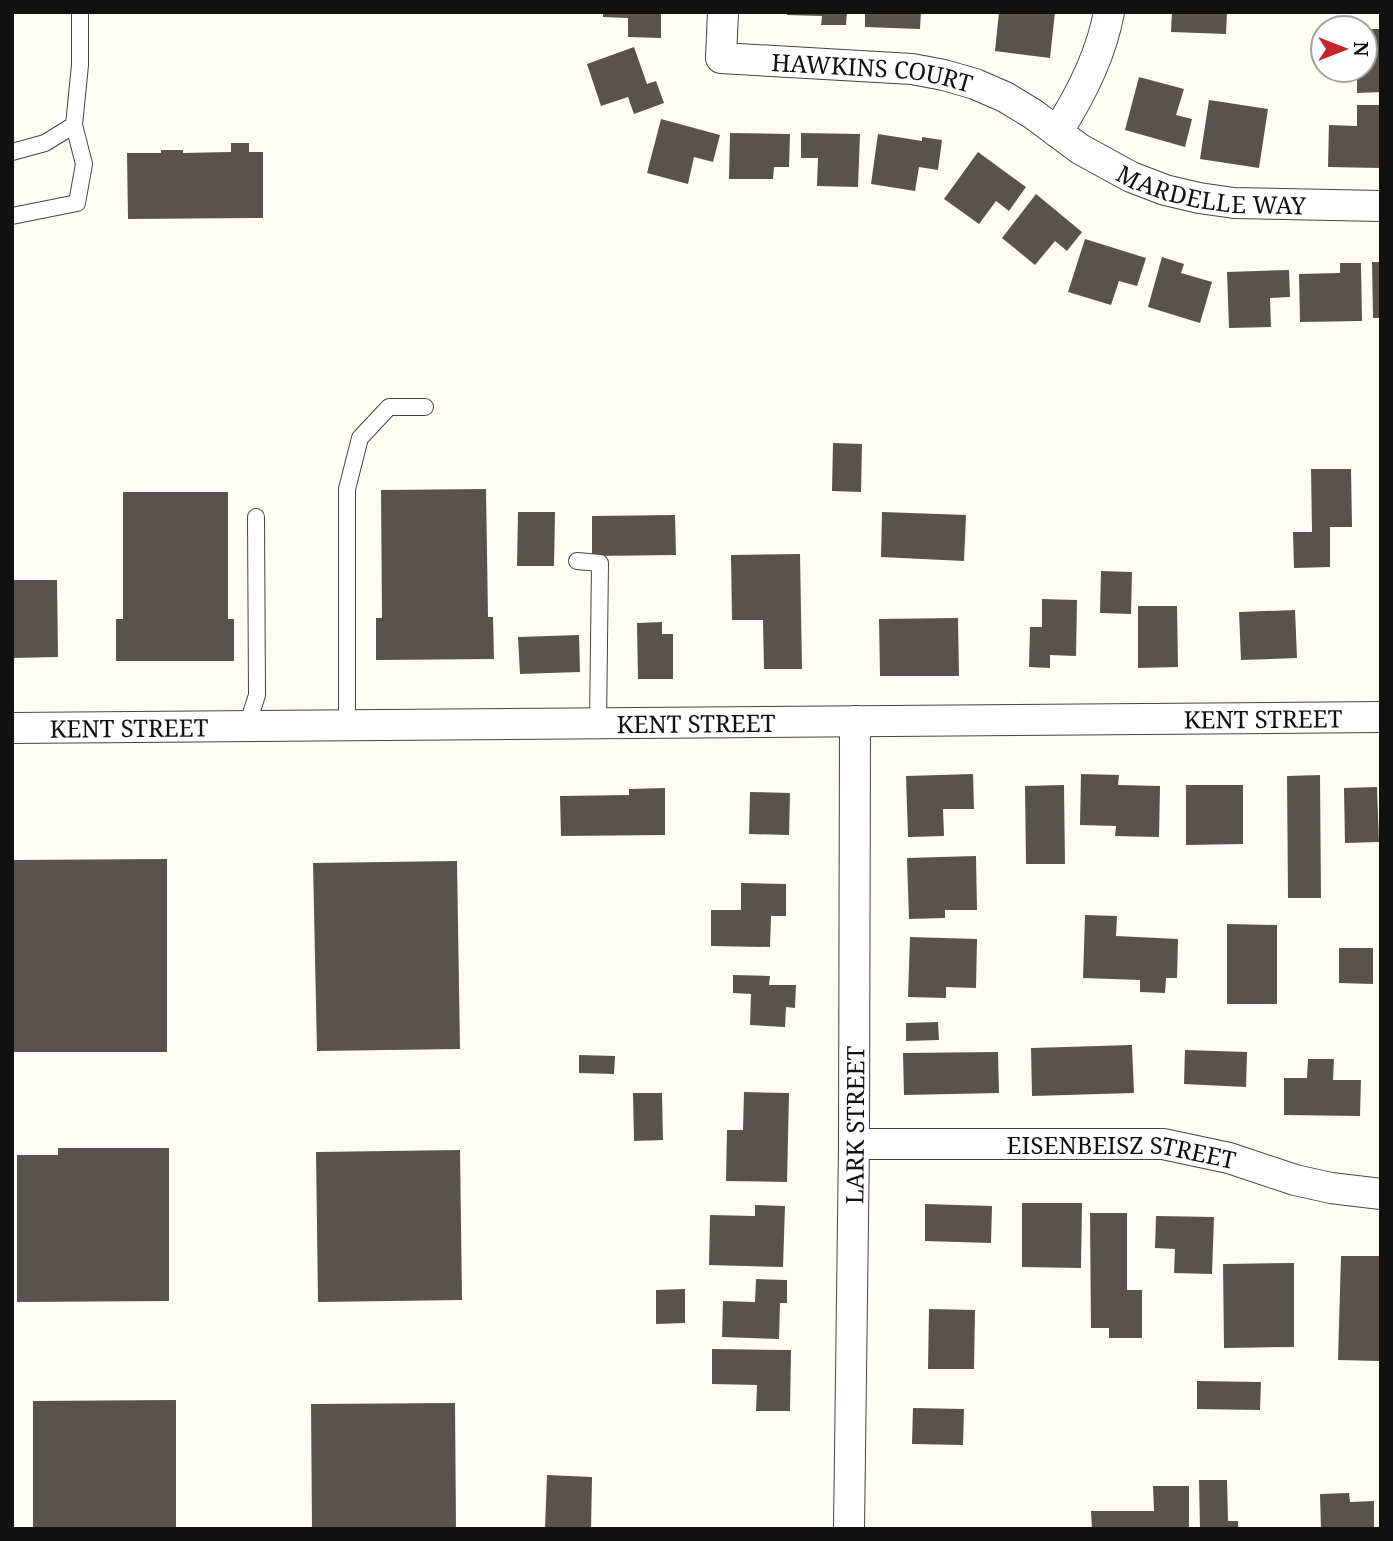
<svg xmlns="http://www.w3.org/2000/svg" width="1393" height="1541" font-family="'Noto Serif',serif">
	<rect width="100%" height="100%" fill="#fffdf5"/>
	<!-- building -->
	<path fill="#5a524d" d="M 603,12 L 661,12 L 661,38 L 628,37 L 628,18 L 603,17 Z
		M 787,12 L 847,12 L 846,25 L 821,25 L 822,16 L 787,15 Z
		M 865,12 L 921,12 L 920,29 L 865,27 Z
		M 999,12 L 1055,12 L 1050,58 L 995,51 Z
		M 1172,12 L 1227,12 L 1226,34 L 1171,32 Z
		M 1365,29 L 1379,29 L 1381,92 L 1357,93 L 1357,73 L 1330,74 L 1330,70 L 1365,70 Z
		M 634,47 L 647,84 L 656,81 L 664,103 L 634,114 L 628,97 L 601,106 L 587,64 Z
		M 1139,77 L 1184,89 L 1176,115 L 1192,119 L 1185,147 L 1125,130 Z
		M 1209,100 L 1268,109 L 1259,168 L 1200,159 Z
		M 1357,105 L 1381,105 L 1381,168 L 1328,167 L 1329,125 L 1357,126 Z
		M 661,119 L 720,135 L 713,162 L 694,157 L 688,184 L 647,173 Z
		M 730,133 L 790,134 L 789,167 L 774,167 L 773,179 L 729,179 Z
		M 801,133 L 860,134 L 858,187 L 817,186 L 818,158 L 801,158 Z
		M 878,134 L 922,141 L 922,137 L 942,140 L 938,170 L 919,167 L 915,191 L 871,184 Z
		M 231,143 L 249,143 L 249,152 L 263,152 L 263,218 L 128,219 L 127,153 L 161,153 L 161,150 L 183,150 L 183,153 L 231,152 Z
		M 978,152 L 1026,187 L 1009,211 L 996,201 L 979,224 L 944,199 Z
		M 1036,194 L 1082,232 L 1067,251 L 1055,241 L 1035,265 L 1002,238 Z
		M 1085,239 L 1146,258 L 1137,286 L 1119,281 L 1111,305 L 1068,292 Z
		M 1162,257 L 1184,264 L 1181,273 L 1212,282 L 1200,323 L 1148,307 Z
		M 1372,262 L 1381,262 L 1381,318 L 1373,318 Z
		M 1340,263 L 1361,263 L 1362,321 L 1300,322 L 1299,274 L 1340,273 Z
		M 1289,270 L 1290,297 L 1270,298 L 1271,327 L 1229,328 L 1227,272 Z
		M 833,443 L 862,444 L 861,492 L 832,491 Z
		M 1311,469 L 1351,469 L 1352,527 L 1330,527 L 1330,567 L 1294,568 L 1293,532 L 1312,532 Z
		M 486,489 L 488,617 L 493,617 L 494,659 L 376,660 L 376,618 L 382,618 L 381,490 Z
		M 123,492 L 228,492 L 228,619 L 234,619 L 234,661 L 116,661 L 116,619 L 123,619 Z
		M 518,512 L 555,512 L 554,566 L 517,566 Z
		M 882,512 L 966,515 L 964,561 L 881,557 Z
		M 675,515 L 676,555 L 592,556 L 592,516 Z
		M 800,554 L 802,669 L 764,669 L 763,620 L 732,620 L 731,555 Z
		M 1101,571 L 1132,572 L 1131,614 L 1100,613 Z
		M 12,580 L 57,580 L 58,657 L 12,658 Z
		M 1042,599 L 1077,600 L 1076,656 L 1050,655 L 1050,668 L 1029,667 L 1030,627 L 1042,627 Z
		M 1138,606 L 1177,606 L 1178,667 L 1138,668 Z
		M 1295,610 L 1297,658 L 1241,660 L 1239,612 Z
		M 958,618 L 959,676 L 880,676 L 879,619 Z
		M 662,622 L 662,634 L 673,634 L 673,679 L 638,679 L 637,623 Z
		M 579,635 L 580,672 L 520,674 L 518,637 Z
		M 973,774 L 974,809 L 943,809 L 944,836 L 908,837 L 906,776 Z
		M 1081,774 L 1119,775 L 1118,785 L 1160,786 L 1159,837 L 1115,836 L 1116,826 L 1080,825 Z
		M 1320,775 L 1321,898 L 1288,898 L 1287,776 Z
		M 1064,785 L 1065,864 L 1026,864 L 1025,786 Z
		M 1186,785 L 1243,785 L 1243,844 L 1186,845 Z
		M 1377,787 L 1379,842 L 1345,843 L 1344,788 Z
		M 665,788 L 665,835 L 561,836 L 560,796 L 629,795 L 629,789 Z
		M 750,792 L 790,793 L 789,835 L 749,834 Z
		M 976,856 L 977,910 L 945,910 L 945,918 L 909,919 L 907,858 Z
		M 167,859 L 167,1052 L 12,1052 L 12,860 Z
		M 457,861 L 460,1049 L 317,1051 L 313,863 Z
		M 741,883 L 786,884 L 786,916 L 771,916 L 770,947 L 711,946 L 711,910 L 741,910 Z
		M 1085,915 L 1117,916 L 1116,936 L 1178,939 L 1177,978 L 1166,978 L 1165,993 L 1140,992 L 1140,980 L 1083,978 Z
		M 1227,924 L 1277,925 L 1277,1004 L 1227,1004 Z
		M 910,937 L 977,939 L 976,988 L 946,987 L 946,998 L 908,997 Z
		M 1339,948 L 1373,948 L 1373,984 L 1339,983 Z
		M 733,975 L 770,976 L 769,985 L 796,985 L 795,1008 L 786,1007 L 785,1027 L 750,1025 L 751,994 L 733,993 Z
		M 938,1022 L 939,1040 L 906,1041 L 906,1023 Z
		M 1132,1045 L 1134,1093 L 1032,1096 L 1031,1048 Z
		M 1185,1050 L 1247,1052 L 1246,1087 L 1184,1084 Z
		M 998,1052 L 999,1093 L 904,1095 L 903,1053 Z
		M 579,1055 L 615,1056 L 614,1074 L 579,1073 Z
		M 1308,1059 L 1334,1059 L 1333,1080 L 1361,1080 L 1360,1116 L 1284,1115 L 1284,1078 L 1307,1078 Z
		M 744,1092 L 789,1093 L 787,1182 L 726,1181 L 727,1130 L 743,1130 Z
		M 633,1093 L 662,1093 L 663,1140 L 634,1141 Z
		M 58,1148 L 169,1148 L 169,1301 L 17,1302 L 17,1155 L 58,1155 Z
		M 460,1150 L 462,1300 L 318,1302 L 316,1152 Z
		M 1022,1203 L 1082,1203 L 1081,1268 L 1022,1267 Z
		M 925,1204 L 992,1206 L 991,1243 L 925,1241 Z
		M 755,1205 L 785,1206 L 783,1267 L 709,1265 L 710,1215 L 755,1216 Z
		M 1090,1213 L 1127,1213 L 1127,1290 L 1142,1290 L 1142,1338 L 1109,1338 L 1109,1328 L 1091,1328 Z
		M 1156,1216 L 1214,1217 L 1212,1274 L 1174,1273 L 1175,1249 L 1155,1248 Z
		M 1341,1256 L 1381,1256 L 1379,1361 L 1338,1360 Z
		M 1294,1263 L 1294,1347 L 1224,1348 L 1223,1264 Z
		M 756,1279 L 787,1280 L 787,1303 L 780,1303 L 779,1339 L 722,1337 L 723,1301 L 755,1302 Z
		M 685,1289 L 685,1323 L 656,1324 L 656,1290 Z
		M 929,1309 L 975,1310 L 974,1369 L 928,1369 Z
		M 712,1349 L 791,1350 L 790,1411 L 756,1411 L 757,1385 L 712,1384 Z
		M 1197,1381 L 1261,1382 L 1260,1410 L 1197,1409 Z
		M 176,1400 L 176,1529 L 33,1529 L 33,1401 Z
		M 455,1403 L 456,1529 L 312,1529 L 311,1404 Z
		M 913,1408 L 964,1409 L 963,1445 L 912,1444 Z
		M 547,1475 L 592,1477 L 591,1529 L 545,1529 Z
		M 1199,1480 L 1227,1480 L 1228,1521 L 1238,1521 L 1238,1529 L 1200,1529 Z
		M 1153,1486 L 1189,1486 L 1189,1529 L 1092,1529 L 1091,1511 L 1154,1511 Z
		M 1349,1493 L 1350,1502 L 1374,1501 L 1374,1529 L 1321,1529 L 1320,1494 Z"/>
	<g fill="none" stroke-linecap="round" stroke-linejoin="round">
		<defs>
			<path id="service" d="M 12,152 L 45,143 L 74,125
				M 12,216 L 77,203 L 84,164 L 74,125 L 80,65 L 80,12
				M 577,561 L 600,563 L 598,724
				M 347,725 L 347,489 L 360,438 L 389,407 L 425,407
				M 247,726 L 257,695 L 256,517"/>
			<g id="minor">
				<path id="s1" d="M 723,12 L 721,58 L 912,69 L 944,75 L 975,84 L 1005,97 L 1033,114 L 1080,149 L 1131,177 L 1165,190 L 1199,198 L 1234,203 L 1381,206"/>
				<path d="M 1057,132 C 1081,95 1101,56 1109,12"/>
				<path id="s2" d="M 12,728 L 1381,717"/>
				<path id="s3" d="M 854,1144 L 1163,1144 L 1229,1158 L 1295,1180 L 1331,1188 L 1381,1194"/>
				<path id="s4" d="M 849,1529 L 854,1144 L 855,721"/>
			</g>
		</defs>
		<!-- service casing -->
		<use href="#service" stroke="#444" stroke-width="18"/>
		<!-- minor casing -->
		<use href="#minor" stroke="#444" stroke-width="32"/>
		<!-- service -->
		<use href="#service" stroke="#fff" stroke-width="16"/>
		<!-- minor -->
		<use href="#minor" stroke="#fff" stroke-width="30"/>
	</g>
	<g text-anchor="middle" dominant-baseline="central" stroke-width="7" stroke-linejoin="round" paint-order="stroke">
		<!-- street labels -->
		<g font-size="24" fill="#111" stroke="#fff">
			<text stroke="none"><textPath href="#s1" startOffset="198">HAWKINS COURT</textPath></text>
			<text stroke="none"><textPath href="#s1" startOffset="567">MARDELLE WAY</textPath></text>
			<text stroke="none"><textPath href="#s2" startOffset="1251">KENT STREET</textPath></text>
			<text stroke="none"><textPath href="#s2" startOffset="684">KENT STREET</textPath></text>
			<text stroke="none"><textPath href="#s2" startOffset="117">KENT STREET</textPath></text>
			<text stroke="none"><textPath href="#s4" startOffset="404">LARK STREET</textPath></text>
			<text stroke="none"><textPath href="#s3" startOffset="268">EISENBEISZ STREET</textPath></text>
		</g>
	</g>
	<!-- border -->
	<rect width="1393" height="1541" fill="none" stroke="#111111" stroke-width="28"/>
	<!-- north arrow -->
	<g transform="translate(1344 49) rotate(90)"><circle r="33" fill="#ffffff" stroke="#a0a0a0" stroke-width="2"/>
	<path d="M0-5L12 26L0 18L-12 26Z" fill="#c4262e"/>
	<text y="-10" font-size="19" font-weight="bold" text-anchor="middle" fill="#111111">N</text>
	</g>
</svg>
